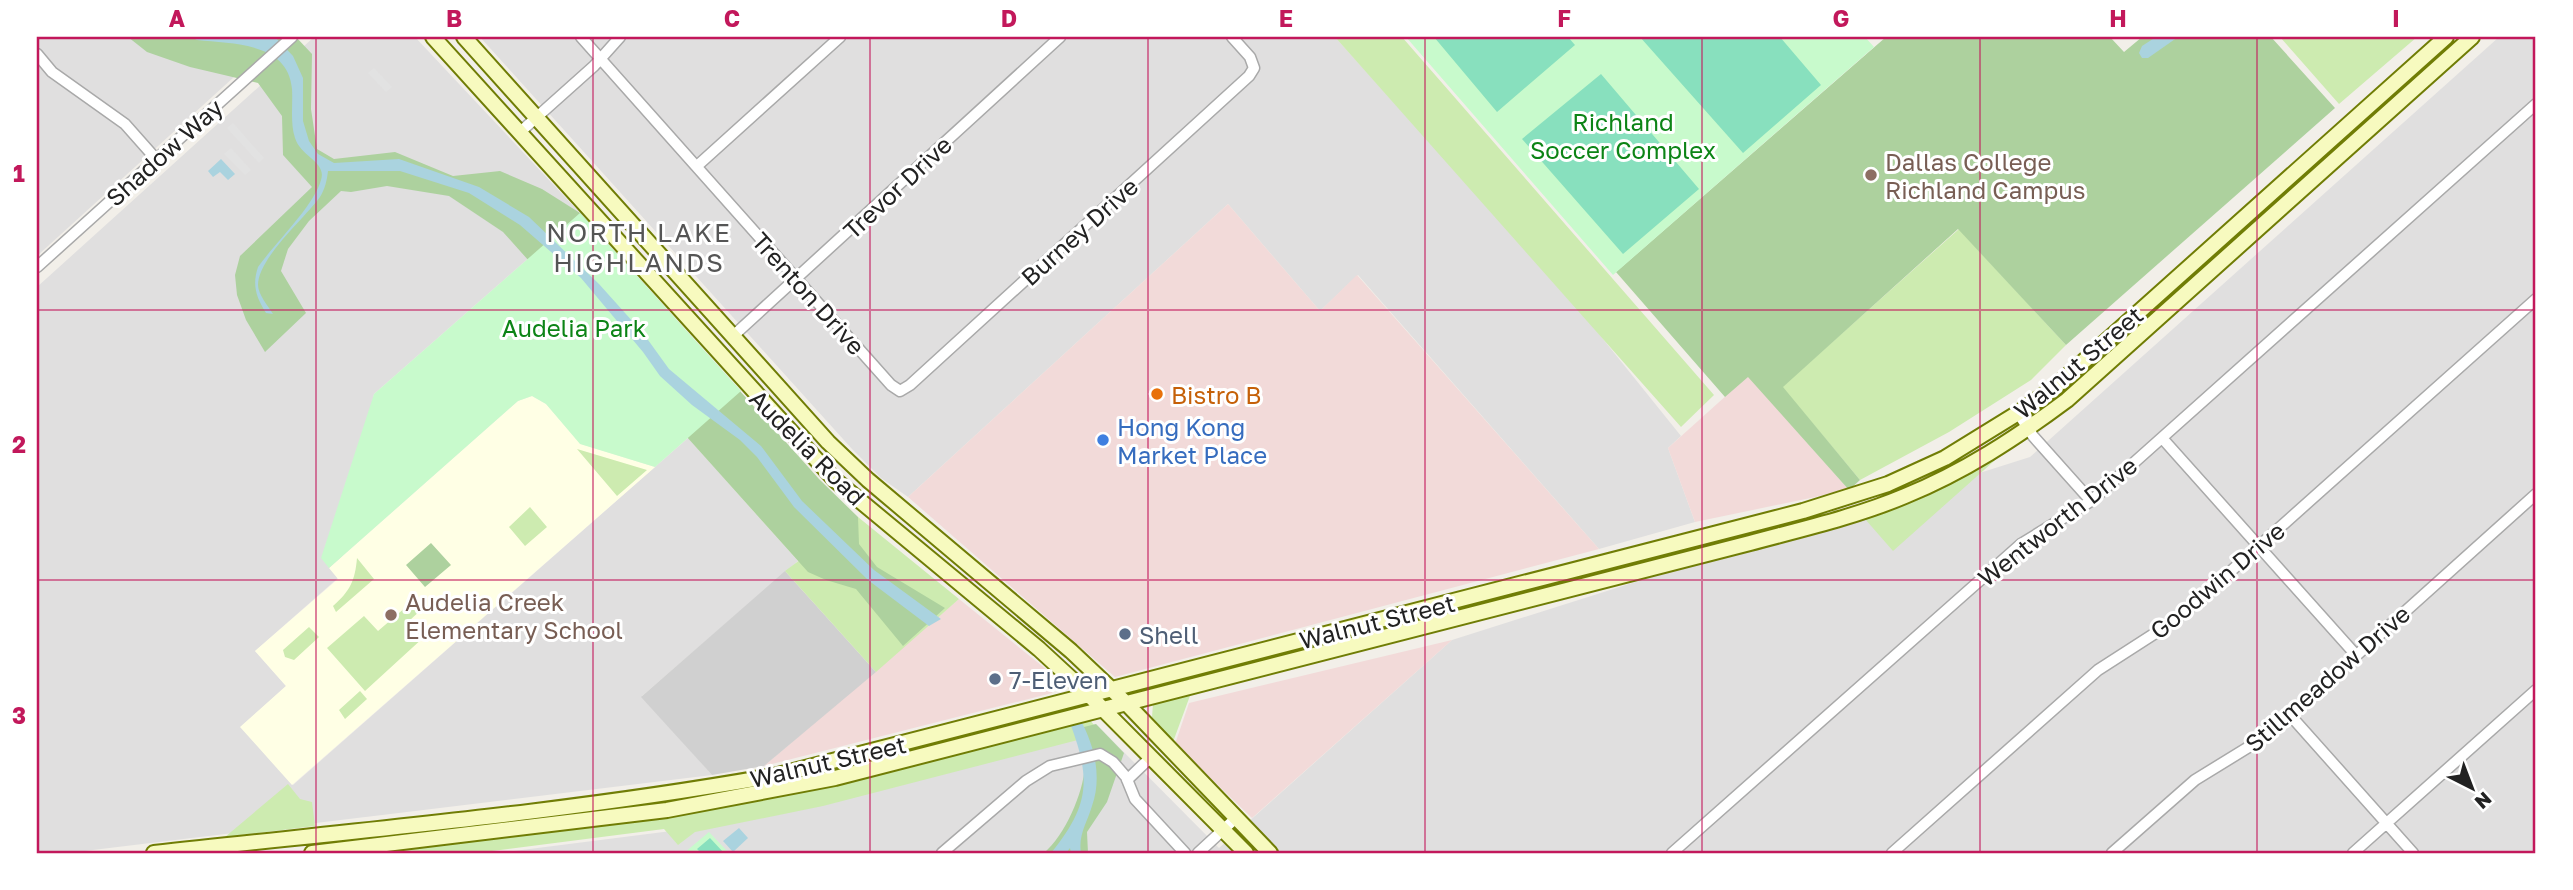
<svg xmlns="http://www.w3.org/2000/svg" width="2573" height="890" font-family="'Golos Text',sans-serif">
	<rect width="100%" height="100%" fill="#f2efe9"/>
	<!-- residential -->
	<path fill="#e0dfdf" d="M 37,37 L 278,37 L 37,256 Z
		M 314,37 L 415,37 L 580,213 L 374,394 L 338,578 L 255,651 L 286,686 L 241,727 L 293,785 L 688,438 L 798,561 L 642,696 L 712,775 L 68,853 L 37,853 L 37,287 Z
		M 480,37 L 1335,37 L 1570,298 L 1681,436 L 1668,448 L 1695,522 L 1599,549 L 1358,275 L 1320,311 L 1228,204 L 908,497 L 881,478 L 852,449 Z
		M 2499,37 L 2536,37 L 2536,853 L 498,853 L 687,829 L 1096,724 L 1219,848 L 1452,640 L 2030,457 Z"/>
	<!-- commercial -->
	<path fill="#f2dad9" d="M 1228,204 L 1320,311 L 1357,275 L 1599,549 L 1115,677 L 908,497 Z
		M 1748,376 L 1849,490 L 1695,522 L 1668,448 Z
		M 959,599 L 1057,678 L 1052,693 L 764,766 Z
		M 1452,640 L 1252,818 L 1175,744 L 1189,703 Z"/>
	<!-- education -->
	<path fill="#ffffe5" d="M 532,396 L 546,404 L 581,444 L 655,467 L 292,785 L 240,727 L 286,686 L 255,651 L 338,579 L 329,568 L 518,401 Z"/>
	<!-- religious -->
	<path fill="#d0d0d0" d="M 785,571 L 876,672 L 764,766 L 712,775 L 641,697 Z"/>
	<!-- grass -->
	<path fill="#cdebb0" d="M 1335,37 L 1402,37 L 1714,395 L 1681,427 Z
		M 2280,37 L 2417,37 L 2339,104 Z
		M 1959,229 L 2066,345 L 2031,380 L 1949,432 L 1860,480 L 1782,387 Z
		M 577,449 L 647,470 L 617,496 Z
		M 2002,454 L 1893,551 L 1865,519 C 1915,504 1958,479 2002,454 Z
		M 530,507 L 547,527 L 525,546 L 509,527 Z
		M 858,517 L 959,599 L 876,672 L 785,571 Z
		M 357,558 L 374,579 L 336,612 L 333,606 C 350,591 355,581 357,558 Z
		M 413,601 L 421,610 L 410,620 L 424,637 L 365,691 L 327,648 L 364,616 L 378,631 Z
		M 309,627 L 319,637 L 294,660 L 285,657 L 283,650 Z
		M 360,691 L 367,699 L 345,719 L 339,710 Z
		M 1191,693 L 1173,742 L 1152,717 L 1153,704 Z
		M 1090,720 L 1101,734 L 823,806 L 695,832 L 678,845 L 664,829 L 476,853 L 359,853 L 820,788 Z
		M 288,784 L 300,799 L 312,802 L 315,826 L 225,837 Z"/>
	<!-- forest -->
	<path fill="#add19e" d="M 128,37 L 296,37 L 312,54 L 311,109 L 317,149 L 334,159 L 395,152 L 453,176 L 500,171 L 542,189 L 580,213 L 819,479 L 858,517 L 859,544 L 877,567 L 945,608 L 903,646 L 856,589 L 826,580 L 808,572 L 503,232 L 449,196 L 387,186 L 351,192 L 341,191 L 309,221 L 288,249 L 281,271 L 306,313 L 265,352 L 246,320 L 237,295 L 235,275 L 240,256 L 312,187 L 283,155 L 282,116 L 258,83 L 190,67 L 147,52 Z
		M 1886,37 L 2110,37 L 2124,52 L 2142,37 L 2271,37 L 2335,108 L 2066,345 L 1958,229 L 1783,387 L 1860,480 L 1849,490 L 1748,377 L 1725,397 L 1616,272 Z
		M 431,543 L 451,565 L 425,587 L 406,565 Z
		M 1096,724 L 1124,753 L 1107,802 L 1087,832 L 1088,853 L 1044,853 C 1065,835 1083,794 1085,766 C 1086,755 1079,740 1076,729 Z"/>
	<!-- park -->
	<path fill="#c8facc" d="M 1406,37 L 1865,37 L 1874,47 L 1613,275 Z
		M 580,213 L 741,391 L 655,467 L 580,444 L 546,404 L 532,396 L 518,401 L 329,568 L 321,558 L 374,394 Z
		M 709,832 L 729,853 L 684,853 Z"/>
	<!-- pitch -->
	<path fill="#88e0be" d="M 1434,37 L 1568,37 L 1575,45 L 1497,112 Z
		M 1640,37 L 1780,37 L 1821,85 L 1743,153 Z
		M 1601,74 L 1699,189 L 1623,254 L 1522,139 Z
		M 710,838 L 724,853 L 701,853 L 697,849 Z"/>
	<!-- parking -->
	<path fill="#e2e2e2" d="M 374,68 L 392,87 L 386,92 L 368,73 Z
		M 233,123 L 264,158 L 259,163 L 227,128 Z
		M 231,148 L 251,170 L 245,175 L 224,154 Z"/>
	<!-- water -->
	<path fill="#aad3df" d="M 191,37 L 275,37 L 293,56 L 303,78 L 303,121 L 309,141 L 318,154 L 334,163 L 399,159 L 479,187 L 529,217 L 599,284 L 643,333 L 669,369 L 761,446 L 802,501 L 874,570 L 941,619 L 929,626 L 868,580 L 794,507 L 757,457 L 740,440 L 692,405 L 660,376 L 643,352 L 581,278 L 520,225 L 469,193 L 400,171 L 328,171 C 327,180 325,189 320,197 C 305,218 258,258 258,285 C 258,294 268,306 273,314 L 266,313 C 256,297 252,285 258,267 C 275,243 314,206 321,180 C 327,162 301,157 295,138 C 290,123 293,104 292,89 C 288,42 233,44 197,40 Z
		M 2156,37 L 2178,37 L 2148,58 L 2142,58 L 2139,53 L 2142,46 Z
		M 221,159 L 235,174 L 228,180 L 220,172 L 213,177 L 208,171 Z
		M 1081,721 C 1095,747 1102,778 1092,806 C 1087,823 1078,835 1081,853 L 1071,853 L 1070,848 L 1066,853 L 1051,853 C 1090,805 1091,779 1070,723 Z
		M 739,828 L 748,838 L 733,852 L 723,841 Z"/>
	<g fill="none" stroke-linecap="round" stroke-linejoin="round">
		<defs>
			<path id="minor" d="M 581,37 L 891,385 L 900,391 L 910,385 L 1249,76 L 1254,68 L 1250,57 L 1232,37
				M 37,54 L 52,72 L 125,124 L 156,159
				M 519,133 L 594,66 L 620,37
				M 697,166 L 840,37
				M 37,267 L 292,37
				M 733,336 L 1060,37
				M 2018,413 L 2033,436 L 2091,501
				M 2162,438 L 2356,655
				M 2290,715 L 2413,853
				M 1127,780 L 1151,757
				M 942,853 L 1026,781 L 1050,766 L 1100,754 L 1113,762 L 1126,777 L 1135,799 L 1185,853
				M 1198,853 L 1237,817
				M 1672,853 L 2021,544 L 2091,501 L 2536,104
				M 1892,853 L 2098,670 L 2157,632 L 2185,612 L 2536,299
				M 2112,853 L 2195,780 L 2247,748 L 2290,715 L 2536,494
				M 2353,853 L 2536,690"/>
			<path id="secondary" d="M 433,37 L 835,480 L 1039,649 L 1090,696 L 1246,853
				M 464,37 L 828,442 L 868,480 L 1071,651 L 1126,703 L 1270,853
				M 154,853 C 362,830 572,812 778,775 L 1803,511 L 1888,484 L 1945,458 L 2018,413 L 2055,387 L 2446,37
				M 312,853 L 667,810 L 835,778 L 1750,543 C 1802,529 1855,517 1905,496 C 1964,472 2016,438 2067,400 L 2472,37"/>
		</defs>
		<!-- minor casing -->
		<use href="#minor" stroke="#a9a9a9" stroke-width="13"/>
		<!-- secondary casing -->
		<use href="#secondary" stroke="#707d05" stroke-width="18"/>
		<!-- minor -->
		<use href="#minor" stroke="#fff" stroke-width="10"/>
		<!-- secondary -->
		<use href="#secondary" stroke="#f7fabf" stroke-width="14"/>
	</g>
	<!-- grid -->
	<path fill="none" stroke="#c2185b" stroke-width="2" stroke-opacity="0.55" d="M 316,37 L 316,853M 593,37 L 593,853M 870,37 L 870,853M 1148,37 L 1148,853M 1425,37 L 1425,853M 1702,37 L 1702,853M 1980,37 L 1980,853M 2257,37 L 2257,853M 37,310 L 2536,310M 37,580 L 2536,580"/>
	<!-- markers -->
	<g fill="#8d6e63" stroke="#fff" stroke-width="2.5">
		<circle cx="1871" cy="175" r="7"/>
		<circle cx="391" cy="615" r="7"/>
	</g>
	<circle fill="#e8710a" stroke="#fff" stroke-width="2.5" cx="1157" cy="394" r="7"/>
	<circle fill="#3f7fe0" stroke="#fff" stroke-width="2.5" cx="1103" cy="440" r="7"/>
	<g fill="#5c6f8a" stroke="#fff" stroke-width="2.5">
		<circle cx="1125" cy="634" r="7"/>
		<circle cx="995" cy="679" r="7"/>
	</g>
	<g text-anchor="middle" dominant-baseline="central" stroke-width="6" stroke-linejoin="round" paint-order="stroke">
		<!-- park labels -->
		<g font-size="24" fill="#0c8416" stroke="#fff">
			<text x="1623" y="121">Richland<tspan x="1623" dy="28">Soccer Complex</tspan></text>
			<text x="574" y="327">Audelia Park</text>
		</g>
		<!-- street labels -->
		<g font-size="24" fill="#222" stroke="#fff">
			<text transform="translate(164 152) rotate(-42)">Shadow Way</text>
			<text transform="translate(897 187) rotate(-43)">Trevor Drive</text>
			<text transform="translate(1079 231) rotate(-42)">Burney Drive</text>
			<text transform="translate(809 293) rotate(48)">Trenton Drive</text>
			<text transform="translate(2078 362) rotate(-40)">Walnut Street</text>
			<text transform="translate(808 447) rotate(45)">Audelia Road</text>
			<text transform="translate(2057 521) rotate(-38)">Wentworth Drive</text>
			<text transform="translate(2217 580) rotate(-40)">Goodwin Drive</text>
			<text transform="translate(1377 621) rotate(-14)">Walnut Street</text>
			<text transform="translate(2327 678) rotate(-41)">Stillmeadow Drive</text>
			<text transform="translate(828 761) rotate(-13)">Walnut Street</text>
		</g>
		<!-- education labels -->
		<g font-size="24" fill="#785e54" stroke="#fff" text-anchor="start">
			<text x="1885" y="161">Dallas College<tspan x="1885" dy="28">Richland Campus</tspan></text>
			<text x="405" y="601">Audelia Creek<tspan x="405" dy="28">Elementary School</tspan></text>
		</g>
		<!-- food labels -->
		<g font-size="24" fill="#c56008" stroke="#fff" text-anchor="start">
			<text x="1171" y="394">Bistro B</text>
		</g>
		<!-- shop labels -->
		<g font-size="24" fill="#366cbe" stroke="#fff" text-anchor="start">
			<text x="1117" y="426">Hong Kong<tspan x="1117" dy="28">Market Place</tspan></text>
		</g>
		<!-- service labels -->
		<g font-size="24" fill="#4e5e75" stroke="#fff" text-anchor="start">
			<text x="1139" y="634">Shell</text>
			<text x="1009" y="679">7-Eleven</text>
		</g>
		<!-- neighbourhood labels -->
		<g font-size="26" letter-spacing="2" fill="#555" stroke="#fff">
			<text x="639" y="232">NORTH LAKE<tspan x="639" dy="30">HIGHLANDS</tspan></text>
		</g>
	</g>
	<!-- border -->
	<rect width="2573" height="890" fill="none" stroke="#ffffff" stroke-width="77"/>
	<!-- north arrow -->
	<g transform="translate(2472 788) rotate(138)" stroke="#ffffff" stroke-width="5" paint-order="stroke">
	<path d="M0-5L12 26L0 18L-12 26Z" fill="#222222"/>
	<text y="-10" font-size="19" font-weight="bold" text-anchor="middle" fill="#222222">N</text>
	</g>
	<rect x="38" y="38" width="2496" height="814" fill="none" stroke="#c2185b" stroke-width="2.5"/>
	<g font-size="23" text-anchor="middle" font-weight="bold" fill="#c2185b">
		<text x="177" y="27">A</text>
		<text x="454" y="27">B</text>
		<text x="732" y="27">C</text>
		<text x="1009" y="27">D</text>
		<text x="1286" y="27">E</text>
		<text x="1564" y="27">F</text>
		<text x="1841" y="27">G</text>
		<text x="2118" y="27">H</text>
		<text x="2396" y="27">I</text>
		<text x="19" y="182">1</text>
		<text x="19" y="453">2</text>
		<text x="19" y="724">3</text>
	</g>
</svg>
